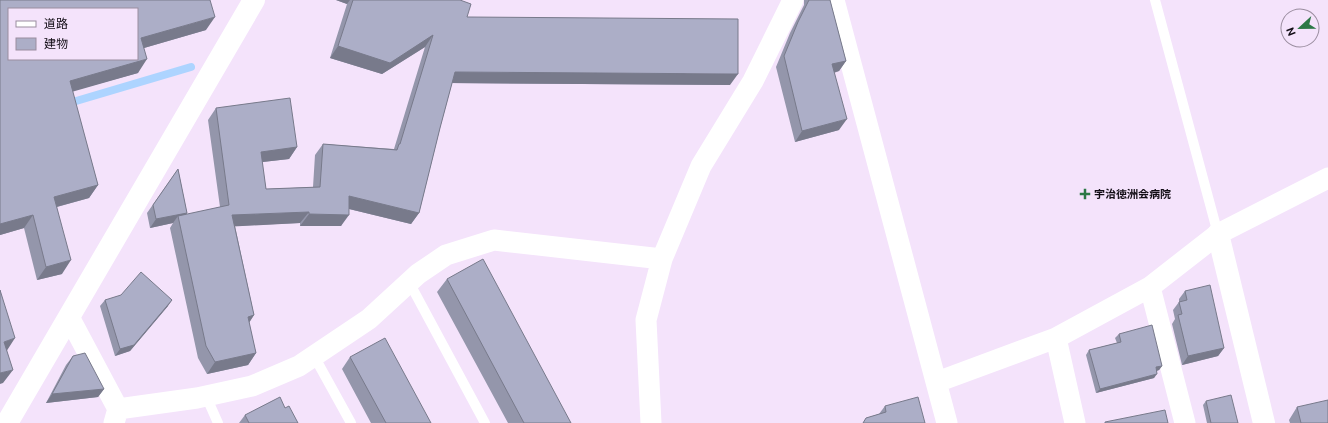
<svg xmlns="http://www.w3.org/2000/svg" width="1328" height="423" font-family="Ubuntu,'Noto Sans JP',sans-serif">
	<rect width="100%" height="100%" fill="#f4e3fb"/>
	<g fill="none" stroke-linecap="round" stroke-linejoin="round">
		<!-- stream -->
		<path stroke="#add4ff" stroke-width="8" d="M 66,104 L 191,67"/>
		<!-- service -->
		<path stroke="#fff" stroke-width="10" d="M 1155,0 L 1218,234
			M 409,282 L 485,423
			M 314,356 L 351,423
			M 206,396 L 218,423"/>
		<!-- minor -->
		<path stroke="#fff" stroke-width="21" d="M 834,0 L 947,423
			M 662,259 L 701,166 L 753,81 L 793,0
			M 1150,287 L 1185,423
			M 69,317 L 118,409 L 114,423
			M 1056,338 L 1075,423
			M 937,382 L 1056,338 L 1150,287 L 1218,234 L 1328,178
			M 118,409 L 197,398 L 252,386 L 299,366 L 369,319 L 418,274 L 446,255 L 494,240 L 662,259 L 646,320 L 651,423"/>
		<!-- tertiary -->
		<path stroke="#fff" stroke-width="22" d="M 1218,234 L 1264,423
			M 7,423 L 254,0"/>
	</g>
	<!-- wall -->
	<path fill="#9496ab" d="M 0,0 L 206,30 L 144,48 L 138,73 L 72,91 L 98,185 L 89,198 L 57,207 L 62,274 L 37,280 L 24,228 L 0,235 Z
		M 336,0 L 460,0 L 467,17 L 730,85 L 452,83 L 440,128 L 419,213 L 411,224 L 349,209 L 341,226 L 300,226 L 300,223 L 235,226 L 254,315 L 249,323 L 256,353 L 248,365 L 207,374 L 198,358 L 170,228 L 173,223 L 150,228 L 147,213 L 178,169 L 187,213 L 186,215 L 220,207 L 208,120 L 216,108 L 297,147 L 289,159 L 262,162 L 266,189 L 313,187 L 315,155 L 323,144 L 394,149 L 425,47 L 382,74 L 330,58 L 347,4 Z
		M 804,0 L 830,0 L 846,61 L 839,71 L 834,73 L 839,130 L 795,142 L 776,67 L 790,33 L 804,5 Z
		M 447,279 L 571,423 L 508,423 L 437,292 Z
		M 1185,291 L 1224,348 L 1218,356 L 1182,365 L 1172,324 L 1175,319 L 1173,310 L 1179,302 L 1179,299 Z
		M 105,300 L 168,306 L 130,351 L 115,356 L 100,306 Z
		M 1119,334 L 1162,366 L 1159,370 L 1157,371 L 1154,378 L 1096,393 L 1086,355 L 1089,350 L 1117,343 L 1115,338 Z
		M 73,356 L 104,389 L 98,397 L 46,403 L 66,365 Z
		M 350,357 L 431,423 L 371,423 L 342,369 Z
		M 1206,401 L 1238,423 L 1207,423 L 1203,405 Z
		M 885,406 L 925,423 L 863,423 L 866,418 L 879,414 Z
		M 1297,407 L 1328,423 L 1290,423 L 1289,420 Z
		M 285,408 L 298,423 L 239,423 L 245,415 Z"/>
	<!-- shaded-wall -->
	<path fill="#787a8b" d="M 336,0 L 350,0 L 347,4 Z
		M 215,17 L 206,30 L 137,50 L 141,38 Z
		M 433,35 L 425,47 L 382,74 L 330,58 L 338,46 Z
		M 147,59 L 138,73 L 61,95 L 70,81 Z
		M 846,61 L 839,71 L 824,75 L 832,64 Z
		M 455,72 L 738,74 L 730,85 L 447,83 Z
		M 847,119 L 839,130 L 795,142 L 802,131 Z
		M 297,147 L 289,159 L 253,163 L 261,152 Z
		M 98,185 L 89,198 L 45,210 L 54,197 Z
		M 349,196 L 419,213 L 411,224 L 341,207 Z
		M 309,212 L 300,223 L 224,227 L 232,215 Z
		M 187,213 L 181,221 L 178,216 L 173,223 L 150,228 L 156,219 Z
		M 309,214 L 349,215 L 341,226 L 300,226 Z
		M 33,215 L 24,228 L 0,235 L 0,224 Z
		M 71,260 L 62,274 L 37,280 L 46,267 Z
		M 172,300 L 168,306 L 130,351 L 115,356 L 120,349 Z
		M 254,315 L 246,327 L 248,317 Z
		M 15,338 L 6,352 L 4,342 Z
		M 1224,348 L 1218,356 L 1182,365 L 1188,356 Z
		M 256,353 L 248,365 L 207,374 L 215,362 Z
		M 1162,366 L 1159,370 L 1152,372 L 1156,367 Z
		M 13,370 L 3,383 L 0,384 L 0,373 Z
		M 1157,374 L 1154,378 L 1096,393 L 1100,389 Z
		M 104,389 L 98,397 L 46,403 L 52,394 Z"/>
	<!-- building -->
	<path fill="#acaec7" stroke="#787a8b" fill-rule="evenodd" d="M 0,0 L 210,0 L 215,17 L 141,38 L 147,59 L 70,81 L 98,185 L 54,197 L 71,260 L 46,267 L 33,215 L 0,224 ZM 9,9 L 137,9 L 137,59 L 9,59 Z
		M 353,0 L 460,0 L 471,4 L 467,17 L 738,19 L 738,74 L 455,72 L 440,128 L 419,213 L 349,196 L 349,215 L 309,214 L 309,212 L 232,215 L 254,315 L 248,317 L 256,353 L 215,362 L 206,346 L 178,216 L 229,205 L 216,108 L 290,98 L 297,147 L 261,152 L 266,189 L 320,187 L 323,144 L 397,150 L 399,144 L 400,144 L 433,35 L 390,63 L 338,46 Z
		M 809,0 L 830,0 L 846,61 L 832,64 L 847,119 L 802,131 L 784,56 L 798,22 Z
		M 178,169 L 187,213 L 156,219 L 153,205 Z
		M 483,259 L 571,423 L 524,423 L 447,279 Z
		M 141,272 L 172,300 L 134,345 L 120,349 L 105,300 L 121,295 Z
		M 1210,285 L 1224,348 L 1188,356 L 1178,315 L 1182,314 L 1179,302 L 1187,300 L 1185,291 Z
		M 0,290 L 15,338 L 4,342 L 13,370 L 0,373 Z
		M 1152,325 L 1162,366 L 1156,367 L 1157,374 L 1100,389 L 1089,350 L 1121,342 L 1119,334 Z
		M 385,338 L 431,423 L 386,423 L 350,357 Z
		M 85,353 L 104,389 L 52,394 L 73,356 Z
		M 1231,395 L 1238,423 L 1211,423 L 1206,401 Z
		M 280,397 L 285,408 L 289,406 L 298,423 L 249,423 L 245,415 Z
		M 918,397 L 925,423 L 863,423 L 866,418 L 886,412 L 885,406 Z
		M 1328,400 L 1328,423 L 1301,423 L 1297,407 Z
		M 1165,410 L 1168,423 L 1105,423 L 1105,422 Z"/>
	<!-- markers -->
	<path fill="#2c7846" stroke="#f4e3fb" stroke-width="1.5" d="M1083 188h4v4h4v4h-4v4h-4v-4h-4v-4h4z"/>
	<g text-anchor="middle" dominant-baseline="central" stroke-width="4" stroke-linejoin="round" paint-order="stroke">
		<!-- poi labels -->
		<g font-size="11" font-weight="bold" fill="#120d15" stroke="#f4e3fb" text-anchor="start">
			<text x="1094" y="194">宇治徳洲会病院</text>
		</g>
	</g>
	<!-- legend -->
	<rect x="8" y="8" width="130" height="52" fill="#f4e3fb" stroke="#9a8d9f"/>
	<rect x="16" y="21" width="20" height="6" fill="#ffffff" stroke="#9a8d9f"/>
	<text x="44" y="28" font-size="12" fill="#120d15">道路</text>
	<rect x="16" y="38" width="20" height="12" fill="#acaec7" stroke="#9a8d9f"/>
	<text x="44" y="48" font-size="12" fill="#120d15">建物</text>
	<!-- north arrow -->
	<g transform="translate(1300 28) rotate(248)"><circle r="19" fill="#f4e3fb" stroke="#9a8d9f"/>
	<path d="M0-3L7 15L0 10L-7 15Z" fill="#2c7846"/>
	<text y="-6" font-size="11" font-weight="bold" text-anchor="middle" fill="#120d15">N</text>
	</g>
</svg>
